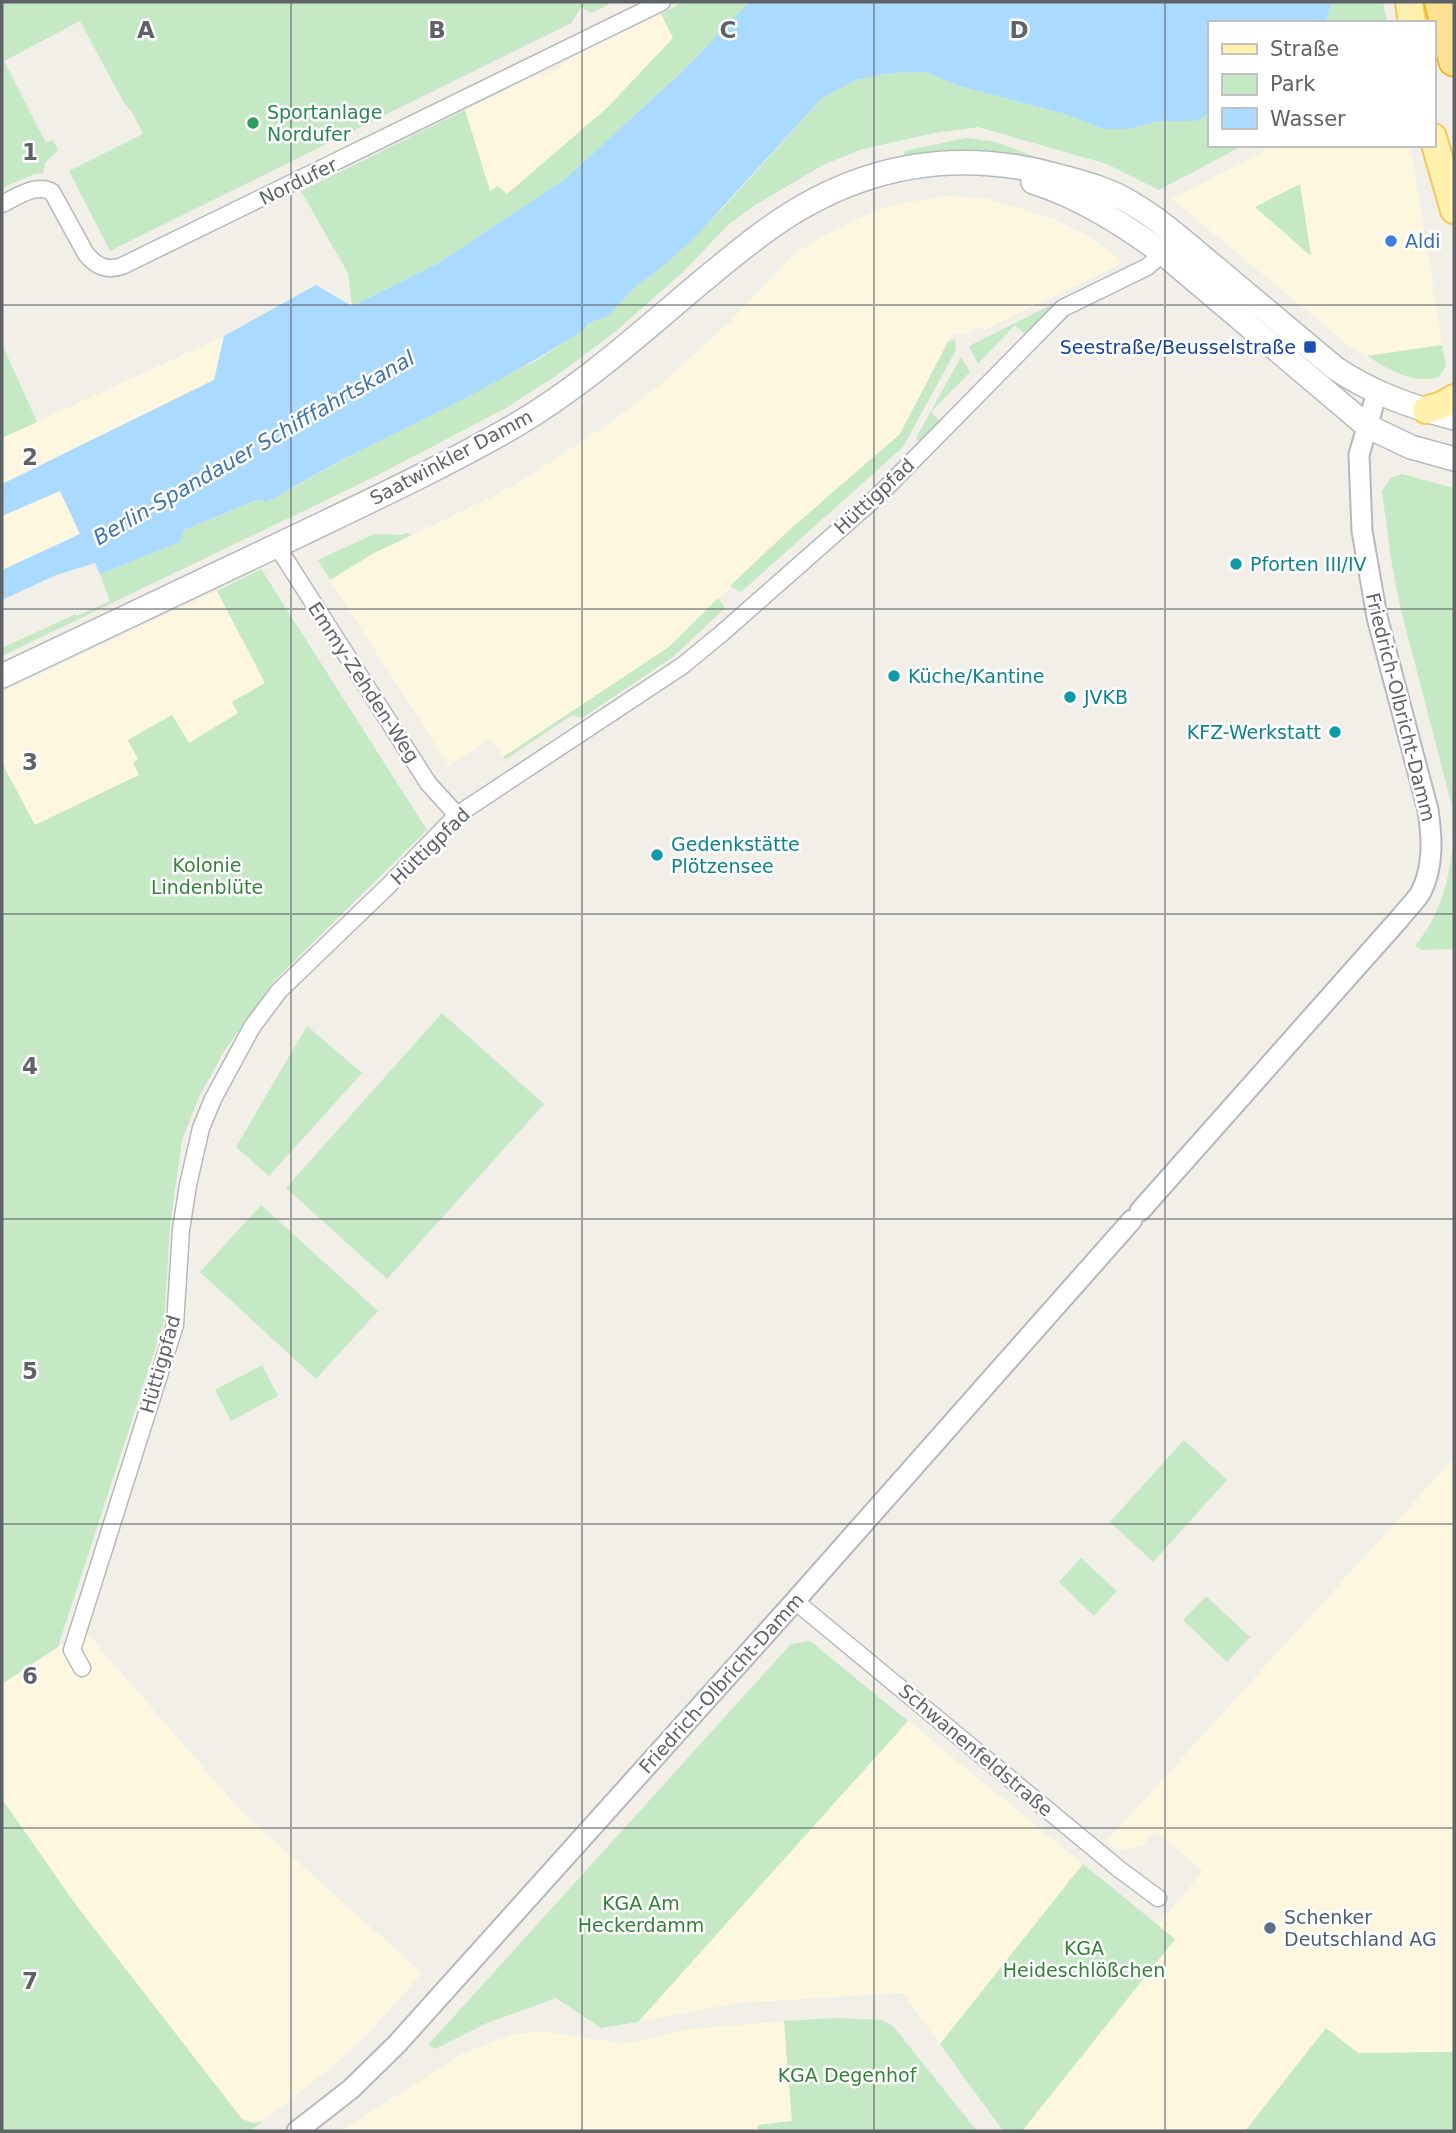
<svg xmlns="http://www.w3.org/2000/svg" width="1456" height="2133" font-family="'DejaVu Sans',sans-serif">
	<rect width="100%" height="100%" fill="#f1efe8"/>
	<!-- commercial -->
	<path fill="#fef7e0" d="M 661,14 L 673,38 L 608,107 L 507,194 L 490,192 L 465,110 L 536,76 L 543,75 L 558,69 L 571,58 Z
		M 1275,145 L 1410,145 L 1446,366 L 1439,377 L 1427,381 L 1413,379 L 1381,365 L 1353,349 L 1172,199 Z
		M 944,196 L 985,198 L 1054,219 L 1088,236 L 1121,260 L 1119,265 L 983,330 L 981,326 L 964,335 L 952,333 L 900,434 L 787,532 L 670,646 L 503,757 L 491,739 L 449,766 L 330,580 L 372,554 L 494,496 L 528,477 L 610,423 L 662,383 L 729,323 L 792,256 L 816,240 L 854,220 L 892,205 Z
		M 224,336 L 214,380 L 2,484 L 2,438 Z
		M 60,490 L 80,534 L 2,570 L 2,516 Z
		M 217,591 L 265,683 L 233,701 L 239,713 L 189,743 L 172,715 L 129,740 L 139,759 L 139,775 L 35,825 L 2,763 L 2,692 Z
		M 1454,1458 L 1454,2052 L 1358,2053 L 1326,2028 L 1245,2131 L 1022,2131 L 1175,1940 L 1158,1925 L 1203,1871 L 1155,1831 L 1144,1844 L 1120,1851 L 1106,1842 Z
		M 86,1632 L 242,1812 L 422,1973 L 369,2033 L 337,2063 L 263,2121 L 253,2123 L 242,2119 L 76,1905 L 2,1799 L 2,1684 L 58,1647 Z
		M 908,1721 L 1083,1864 L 940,2044 L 903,1993 L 738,2003 L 638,2022 Z
		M 784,2021 L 792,2121 L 758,2125 L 757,2131 L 340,2131 L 464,2053 L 511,2035 L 544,2031 L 624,2044 L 683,2030 Z"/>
	<!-- green -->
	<path fill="#c5e8c5" d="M 2,2 L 608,2 L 608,5 L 591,13 L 581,7 L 571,23 L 110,251 L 69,171 L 143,134 L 132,112 L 124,103 L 80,21 L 4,61 L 46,143 L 53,140 L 58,150 L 45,163 L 43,173 L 34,174 L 2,188 Z
		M 683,2 L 749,2 L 685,69 L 564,180 L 437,264 L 352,306 L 348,273 L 301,191 L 465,110 L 490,191 L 498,186 L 507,194 L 608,107 L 673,38 L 661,14 Z
		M 1332,2 L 1383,2 L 1387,23 L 1325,23 Z
		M 926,72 L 959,86 L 1066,114 L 1104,129 L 1128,129 L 1159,121 L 1196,121 L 1209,114 L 1209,145 L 1244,145 L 1159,190 L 1107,164 L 978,127 L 934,133 L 863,149 L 823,165 L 755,205 L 729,224 L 683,272 L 616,331 L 563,371 L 506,408 L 374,477 L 2,656 L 2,648 L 76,614 L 77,616 L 110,601 L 100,574 L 180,542 L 184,530 L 259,499 L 267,502 L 353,454 L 539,359 L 584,329 L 587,324 L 608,316 L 637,285 L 655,273 L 723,208 L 822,98 L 856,80 L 889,73 Z
		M 966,138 L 996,142 L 1036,157 L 1037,160 C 991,153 949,148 904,156 L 904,151 Z
		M 1300,184 L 1311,256 L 1255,207 Z
		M 1055,303 L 1024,334 L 1015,325 L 978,364 L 969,346 Z
		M 955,339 L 956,350 L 903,447 L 741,592 L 730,586 L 787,532 L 900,434 L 948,342 Z
		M 2,344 L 37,422 L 2,438 Z
		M 1442,345 L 1446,366 L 1439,377 C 1413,385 1389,370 1367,356 Z
		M 961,357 L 970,372 L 931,412 L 940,421 L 919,442 L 916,438 Z
		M 1402,474 L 1454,488 L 1454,835 L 1452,835 L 1452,806 L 1400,606 L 1391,559 L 1382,491 L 1391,478 Z
		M 406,533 L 412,535 L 372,554 L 330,580 L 318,560 L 374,534 L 401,535 Z
		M 261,569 L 427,830 L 274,981 L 223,1053 L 199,1097 L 182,1140 L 170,1226 L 164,1322 L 58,1647 L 2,1684 L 2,763 L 35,825 L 139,775 L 133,763 L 138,759 L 128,740 L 172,715 L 189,743 L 238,713 L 232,702 L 265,683 L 217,591 Z
		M 718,598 L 725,608 L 674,656 L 582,718 L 572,715 L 506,759 L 503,757 L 670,646 Z
		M 1452,849 L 1454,849 L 1454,949 L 1422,950 L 1415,946 C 1438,918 1449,884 1452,849 Z
		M 442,1013 L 544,1104 L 387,1279 L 286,1188 Z
		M 307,1026 L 362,1073 L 269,1176 L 236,1147 Z
		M 261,1205 L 378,1311 L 316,1379 L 200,1272 Z
		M 262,1365 L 278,1396 L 231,1421 L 215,1390 Z
		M 1184,1440 L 1227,1480 L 1153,1562 L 1110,1522 Z
		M 1081,1558 L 1117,1591 L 1094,1616 L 1059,1582 Z
		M 1206,1596 L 1250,1637 L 1227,1662 L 1183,1620 Z
		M 810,1641 L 908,1721 L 638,2022 L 601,2028 L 556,1998 L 487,2023 L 435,2049 L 428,2045 L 791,1644 Z
		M 2,1799 L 76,1905 L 242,2119 L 253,2123 L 263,2121 L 250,2131 L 2,2131 Z
		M 1083,1864 L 1175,1939 L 1022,2131 L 1003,2131 L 940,2044 Z
		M 836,2018 L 882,2020 L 893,2026 L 977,2131 L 757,2131 L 758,2125 L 792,2121 L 784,2021 Z
		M 1326,2028 L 1358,2053 L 1454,2052 L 1454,2131 L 1245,2131 Z"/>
	<!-- water -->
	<path fill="#aadaff" d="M 749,2 L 1332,2 L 1325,23 L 1209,23 L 1209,114 L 1196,121 L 1159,121 L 1128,129 L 1104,129 L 1065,114 L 959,86 L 926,72 L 889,73 L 856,80 L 822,98 L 695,237 L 655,273 L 637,285 L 608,316 L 587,324 L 585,329 C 511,377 434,414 355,453 C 325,468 296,486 267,502 L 259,499 L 184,530 L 180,542 L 100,574 L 95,563 L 56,575 L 2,600 L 2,570 L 80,534 L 60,491 L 2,516 L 2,484 L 214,380 L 224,336 L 316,285 L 352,306 L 437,264 L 564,180 L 685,69 Z"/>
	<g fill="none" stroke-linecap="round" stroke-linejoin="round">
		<defs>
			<path id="minor" d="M 2,204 C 17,197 35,183 52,192 L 86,254 C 97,267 107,271 122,266 L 662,2
				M 277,546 L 428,783 L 457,815
				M 795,1601 L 1119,1869 L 1158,1898
				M 82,1668 L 72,1650 L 175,1325 L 181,1230 L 188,1185 L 201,1128 L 213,1099 L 252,1027 L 279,991 L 387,887 L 457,815 L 682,666 L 721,634 L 880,494 L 1063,308 L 1147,267 L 1170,247"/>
			<path id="tertiary" d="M 1140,1211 L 1400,918 C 1406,910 1416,901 1421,892 C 1434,866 1432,837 1428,810 L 1377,617 L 1362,531 L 1359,455 L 1377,392
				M 297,2131 L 351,2089 L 397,2044 L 795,1601 L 1132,1220"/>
			<path id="secondary" d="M 1033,182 C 1081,197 1124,225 1164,254 L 1367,426 L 1411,447 L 1454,459
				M 2,676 C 99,629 197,583 295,537 C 370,501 445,466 516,425 C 606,372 677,297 760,235 C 850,167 950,146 1059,176 C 1084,183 1109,189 1131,203 C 1162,221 1189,246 1217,269 C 1256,302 1296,335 1335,368 C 1372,393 1412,407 1454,418"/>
			<path id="primary" d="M 1409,2 L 1412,23
				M 1433,137 L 1454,210
				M 1426,410 L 1442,405 L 1454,398"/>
			<path id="motorway" d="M 1440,2 L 1454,61"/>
		</defs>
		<!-- minor casing -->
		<use href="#minor" stroke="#b5b8bc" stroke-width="19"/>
		<!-- tertiary casing -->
		<use href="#tertiary" stroke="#b5b8bc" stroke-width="23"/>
		<!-- secondary casing -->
		<use href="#secondary" stroke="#b6babf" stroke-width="26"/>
		<!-- primary casing -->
		<use href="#primary" stroke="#f2c960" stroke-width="30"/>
		<!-- motorway casing -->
		<use href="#motorway" stroke="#f9ab00" stroke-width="33"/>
		<!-- minor -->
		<use href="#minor" stroke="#fff" stroke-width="16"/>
		<!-- tertiary -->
		<use href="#tertiary" stroke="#fff" stroke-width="19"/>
		<!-- secondary -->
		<use href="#secondary" stroke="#fff" stroke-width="23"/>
		<!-- primary -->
		<use href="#primary" stroke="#fff2af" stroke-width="26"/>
		<!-- motorway -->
		<use href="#motorway" stroke="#fde293" stroke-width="30"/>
	</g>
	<!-- grid -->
	<path fill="none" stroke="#5f6368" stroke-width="2" stroke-opacity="0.55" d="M 291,2 L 291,2131M 582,2 L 582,2131M 874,2 L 874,2131M 1165,2 L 1165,2131M 2,305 L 1454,305M 2,609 L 1454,609M 2,914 L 1454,914M 2,1219 L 1454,1219M 2,1524 L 1454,1524M 2,1828 L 1454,1828"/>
	<!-- markers -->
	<circle fill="#2e9e5b" stroke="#fff" stroke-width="2.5" cx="253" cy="123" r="7"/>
	<circle fill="#3f7fe0" stroke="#fff" stroke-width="2.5" cx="1391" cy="241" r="7"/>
	<rect fill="#1a4fb4" stroke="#fff" stroke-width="2.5" x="1303" y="340" width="14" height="14" rx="3.5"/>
	<g fill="#0f9aa8" stroke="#fff" stroke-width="2.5">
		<circle cx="1236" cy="564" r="7"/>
		<circle cx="894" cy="676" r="7"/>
		<circle cx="1070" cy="697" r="7"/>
		<circle cx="1335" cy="732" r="7"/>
		<circle cx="657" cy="855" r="7"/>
	</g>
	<circle fill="#5c6f8a" stroke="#fff" stroke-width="2.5" cx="1270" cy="1928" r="7"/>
	<g text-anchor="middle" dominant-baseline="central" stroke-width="5" stroke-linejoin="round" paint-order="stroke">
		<!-- leisure labels -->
		<g font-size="19" fill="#27864d" stroke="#fff" text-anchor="start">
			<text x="267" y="112">Sportanlage<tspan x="267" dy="22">Nordufer</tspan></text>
		</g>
		<!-- street labels -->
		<g font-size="19" fill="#5f6368" stroke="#fff">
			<text transform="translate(298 181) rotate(-26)">Nordufer</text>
			<text transform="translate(451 457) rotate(-28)">Saatwinkler Damm</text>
			<text transform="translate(874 496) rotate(-43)">Hüttigpfad</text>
			<text transform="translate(364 682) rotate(57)">Emmy-Zehden-Weg</text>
			<text transform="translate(1401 707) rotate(76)">Friedrich-Olbricht-Damm</text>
			<text transform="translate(430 846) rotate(-44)">Hüttigpfad</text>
			<text transform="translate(160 1364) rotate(-74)">Hüttigpfad</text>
			<text transform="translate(721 1683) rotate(-48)">Friedrich-Olbricht-Damm</text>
			<text transform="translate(976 1750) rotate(40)">Schwanenfeldstraße</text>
		</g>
		<!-- shop labels -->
		<g font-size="19" fill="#366cbe" stroke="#fff" text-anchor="start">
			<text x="1405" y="241">Aldi</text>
		</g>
		<!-- transit labels -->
		<g font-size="19" fill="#164399" stroke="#fff" text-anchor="end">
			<text x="1296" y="347">Seestraße/Beusselstraße</text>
		</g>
		<!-- culture labels -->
		<g font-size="19" fill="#0d838f" stroke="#fff" text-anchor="start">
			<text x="1250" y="564">Pforten III/IV</text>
			<text x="908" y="676">Küche/Kantine</text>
			<text x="1084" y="697">JVKB</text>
			<text x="1321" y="732" text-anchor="end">KFZ-Werkstatt</text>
			<text x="671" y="844">Gedenkstätte<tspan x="671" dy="22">Plötzensee</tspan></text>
		</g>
		<!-- park labels -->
		<g font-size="19" fill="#348238" stroke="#fff">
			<text x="207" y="865">Kolonie<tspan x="207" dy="22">Lindenblüte</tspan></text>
			<text x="641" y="1903">KGA Am<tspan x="641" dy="22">Heckerdamm</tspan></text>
			<text x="1084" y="1948">KGA<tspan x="1084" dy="22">Heideschlößchen</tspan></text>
			<text x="847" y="2075">KGA Degenhof</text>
		</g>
		<!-- service labels -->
		<g font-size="19" fill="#4e5e75" stroke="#fff" text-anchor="start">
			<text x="1284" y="1917">Schenker<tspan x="1284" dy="22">Deutschland AG</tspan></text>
		</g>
		<!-- water labels -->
		<g font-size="21" font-style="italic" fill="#4174aa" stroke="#fff">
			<text transform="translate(254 448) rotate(-30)">Berlin-Spandauer Schifffahrtskanal</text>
		</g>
	</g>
	<g font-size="23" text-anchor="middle" font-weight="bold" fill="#5f6368" stroke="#fff" stroke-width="5" stroke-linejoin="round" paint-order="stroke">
		<text x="146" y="38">A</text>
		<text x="437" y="38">B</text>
		<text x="728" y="38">C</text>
		<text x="1019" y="38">D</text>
		<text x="30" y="160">1</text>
		<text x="30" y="465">2</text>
		<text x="30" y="770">3</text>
		<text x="30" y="1074">4</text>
		<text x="30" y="1379">5</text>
		<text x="30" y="1684">6</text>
		<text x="30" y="1989">7</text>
	</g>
	<!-- border -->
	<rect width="1456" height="2133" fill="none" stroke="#5f6368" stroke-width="7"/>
	<!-- legend -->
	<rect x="1208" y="21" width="228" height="126" fill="#ffffff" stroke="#bfc1c3" stroke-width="2"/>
	<rect x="1222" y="44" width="35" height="10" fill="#fff2af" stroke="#bfc1c3" stroke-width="2"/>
	<text x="1270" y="56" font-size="21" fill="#5f6368">Straße</text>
	<rect x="1222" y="74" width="35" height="21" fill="#c5e8c5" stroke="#bfc1c3" stroke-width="2"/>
	<text x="1270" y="91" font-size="21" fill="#5f6368">Park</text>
	<rect x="1222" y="108" width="35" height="21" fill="#aadaff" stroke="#bfc1c3" stroke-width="2"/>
	<text x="1270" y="126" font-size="21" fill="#5f6368">Wasser</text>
</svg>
